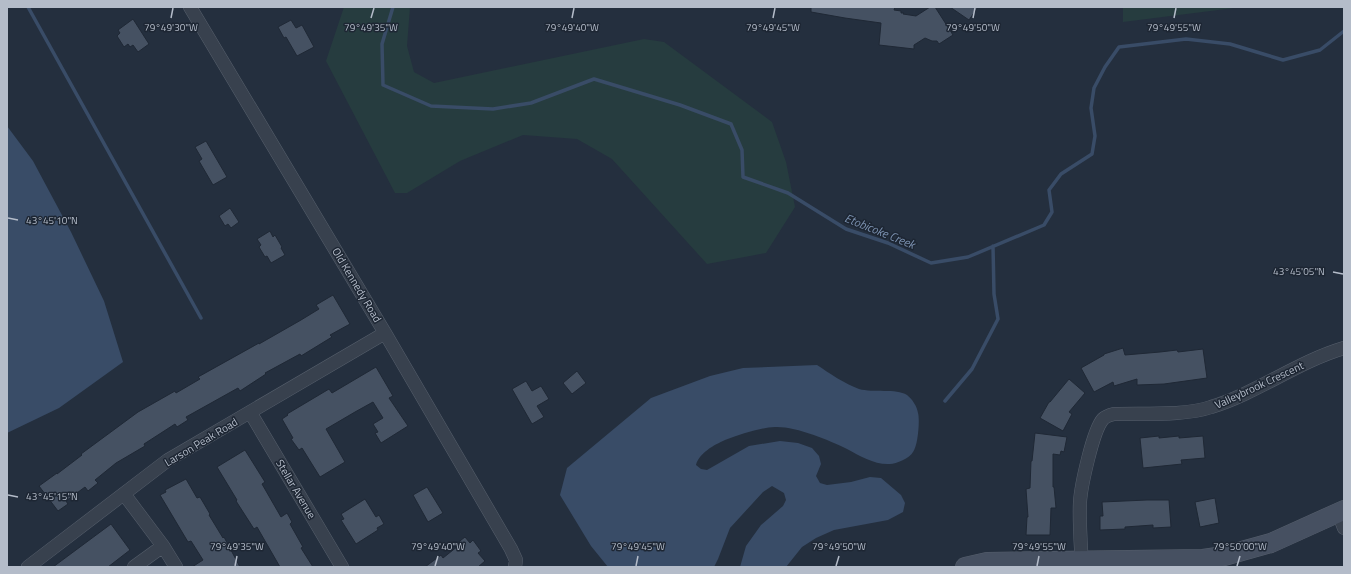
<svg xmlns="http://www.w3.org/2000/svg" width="1351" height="574" font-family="'Titillium Web',sans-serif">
	<rect width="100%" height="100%" fill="#242f3e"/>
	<!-- green -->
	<path fill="#263c3f" d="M 344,7 L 410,7 L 407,46 L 414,72 L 434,83 L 644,39 L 664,42 L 772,122 L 786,162 L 795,207 L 766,253 L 707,264 L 612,159 L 577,139 L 523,135 L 460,161 L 407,193 L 395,193 L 326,61 Z
		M 1123,7 L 1242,7 L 1123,22 Z"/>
	<!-- water -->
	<path fill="#394c67" d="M 7,126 L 33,161 L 71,232 L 104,301 L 123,362 L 59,408 L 7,433 Z
		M 817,365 C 829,373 845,384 859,389 C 873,393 896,388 907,395 C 912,399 917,406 918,413 C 920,420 918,446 913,452 C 910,458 896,464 890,464 C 875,465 860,456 847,449 C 829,440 795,426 775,427 C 758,428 741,434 725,440 C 714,445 699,453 696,465 L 701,469 L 707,470 L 749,446 L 780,441 L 798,443 L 812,448 L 819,456 L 821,464 L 816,476 L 820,483 L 827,485 L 851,482 L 870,477 L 881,478 L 901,495 L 905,503 L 903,512 L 888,520 L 834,530 L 816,538 L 802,547 L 786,567 L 740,567 L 746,546 L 761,525 L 783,506 L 786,500 L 784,493 L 772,486 L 763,492 L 730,528 L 718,559 L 714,567 L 608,567 L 591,546 L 560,495 L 567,468 L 651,398 L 710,376 L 743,368 Z"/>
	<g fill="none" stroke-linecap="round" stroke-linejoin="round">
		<!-- stream -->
		<path stroke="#394c67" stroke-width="3.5" d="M 28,7 L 201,318
			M 393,7 L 382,44 L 383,85 L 431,106 L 493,109 L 531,103 L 594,79 L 680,105 L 731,124 L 742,150 L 743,177 L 788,193 L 846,229 L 888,243 L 931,263 L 968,257 L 1044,225 L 1052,212 L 1049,190 L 1061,174 L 1092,154 L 1095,136 L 1091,108 L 1094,88 L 1105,67 L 1119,47 L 1186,39 L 1230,44 L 1283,60 L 1320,50 L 1344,31
			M 945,401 L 972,369 L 998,319 L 994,294 L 993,246"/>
	</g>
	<!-- building -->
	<path fill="#455162" stroke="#1f2835" d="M 811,7 L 895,7 L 894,10 L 901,11 L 901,13 L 904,13 L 903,14 L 916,16 L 930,7 L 935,7 L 953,35 L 939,44 L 937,41 L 932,41 L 925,38 L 914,45 L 914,49 L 879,45 L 881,23 L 845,18 L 811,12 Z
		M 950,7 L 978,7 L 969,20 Z
		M 133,19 L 149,44 L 138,52 L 133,45 L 130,47 L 128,44 L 124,47 L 117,36 L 120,33 L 118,30 Z
		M 291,20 L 296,28 L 302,25 L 314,47 L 297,56 L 286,37 L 284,38 L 278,27 Z
		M 206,141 L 227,177 L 213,185 L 199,161 L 202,159 L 195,147 Z
		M 230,208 L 239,222 L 231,228 L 228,224 L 225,226 L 219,216 Z
		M 270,231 L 273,237 L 275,235 L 282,247 L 281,248 L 285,255 L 271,263 L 267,256 L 265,257 L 259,247 L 261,245 L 257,239 Z
		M 333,295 L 350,324 L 330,335 L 332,337 L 301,356 L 300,354 L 265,373 L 266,374 L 240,391 L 238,388 L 186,417 L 188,420 L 177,427 L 175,424 L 144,444 L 145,446 L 116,463 L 95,480 L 98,483 L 88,491 L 85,487 L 66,501 L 68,504 L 58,511 L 39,486 L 57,473 L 57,474 L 82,455 L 81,454 L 138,412 L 175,391 L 176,393 L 200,379 L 198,377 L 259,343 L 259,344 L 301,320 L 319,309 L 316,305 Z
		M 1123,348 L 1125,355 L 1160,352 L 1177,350 L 1178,352 L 1203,349 L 1207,378 L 1164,384 L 1137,385 L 1137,379 L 1114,386 L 1113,382 L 1094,392 L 1081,368 L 1104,355 L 1104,354 Z
		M 376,367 L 393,396 L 389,398 L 408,426 L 381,443 L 375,433 L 378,432 L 373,424 L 383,418 L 373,402 L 355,412 L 326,429 L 345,462 L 320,477 L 302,448 L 299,450 L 291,439 L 293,438 L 282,419 L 288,415 L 287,414 L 329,389 L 332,393 Z
		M 577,371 L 586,383 L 572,394 L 563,383 Z
		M 1069,379 L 1085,393 L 1069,412 L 1072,414 L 1063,431 L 1040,418 L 1049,402 L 1050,402 Z
		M 526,381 L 532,391 L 541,386 L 549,399 L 537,406 L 544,417 L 532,424 L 512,389 Z
		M 1035,433 L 1067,437 L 1064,452 L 1061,451 L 1060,455 L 1053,454 L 1053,487 L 1054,487 L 1056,508 L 1051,508 L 1050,535 L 1026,535 L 1027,517 L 1028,517 L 1026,489 L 1030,488 L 1031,461 L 1032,461 Z
		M 1159,436 L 1159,438 L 1179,436 L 1179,438 L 1203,436 L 1205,458 L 1181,460 L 1182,464 L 1143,468 L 1140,438 Z
		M 245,450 L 265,482 L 262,484 L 281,517 L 287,513 L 292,522 L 290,524 L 303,547 L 301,548 L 313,567 L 280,567 L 257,527 L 254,529 L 236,501 L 237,500 L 217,467 Z
		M 186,479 L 197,498 L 200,497 L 210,514 L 209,515 L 223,538 L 224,537 L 240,567 L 192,567 L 203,560 L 191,541 L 188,542 L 160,495 L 166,492 L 165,490 Z
		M 427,487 L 443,513 L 428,522 L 413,495 Z
		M 1215,498 L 1219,523 L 1200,527 L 1195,502 Z
		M 365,499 L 376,517 L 379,515 L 384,524 L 377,528 L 378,530 L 356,544 L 341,520 L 344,519 L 341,514 Z
		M 1147,500 L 1169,500 L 1171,527 L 1153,528 L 1153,525 L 1125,527 L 1125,529 L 1100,530 L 1100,516 L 1103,516 L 1102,502 Z
		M 111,524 L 130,550 L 108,567 L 53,567 Z
		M 465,537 L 470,543 L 473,540 L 481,551 L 478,553 L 485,561 L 478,567 L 425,567 L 441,555 L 443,558 L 458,546 L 456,544 Z"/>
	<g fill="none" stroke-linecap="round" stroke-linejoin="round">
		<defs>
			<path id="street" d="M 190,7 L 385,333 L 511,549 L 516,560 L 515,567
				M 250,412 L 342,567
				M 124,494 L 163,546 L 176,567
				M 1338,512 L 1344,528
				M 28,567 L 168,460 L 385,333
				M 134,567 L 163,546
				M 1082,567 C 1081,546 1079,523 1080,502 C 1081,486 1093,430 1103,419 C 1106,416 1110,415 1114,414 C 1143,413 1185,416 1211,407 C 1257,393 1297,362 1344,348"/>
			<path id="secondary" d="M 965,567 L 987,562 L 1203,559 L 1224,556 L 1271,543 L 1344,510"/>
		</defs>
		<!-- street casing -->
		<use href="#street" stroke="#565f6c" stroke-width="14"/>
		<!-- secondary casing -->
		<use href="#secondary" stroke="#565f6c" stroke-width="20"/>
		<!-- street -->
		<use href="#street" stroke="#38414e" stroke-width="13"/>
		<!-- secondary -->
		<use href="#secondary" stroke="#465061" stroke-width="19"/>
	</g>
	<!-- ticks -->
	<path fill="none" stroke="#b4bcc9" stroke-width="1.5" d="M 171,18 L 173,8M 371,18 L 374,8M 572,18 L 574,8M 773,18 L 775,8M 973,18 L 975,8M 1174,18 L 1176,8M 8,218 L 18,220M 1333,272 L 1343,274M 8,495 L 18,497M 235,566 L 237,556M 435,566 L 438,556M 636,566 L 638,556M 836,566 L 839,556M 1037,566 L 1039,556M 1237,566 L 1240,556"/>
	<g text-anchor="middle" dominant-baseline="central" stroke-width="3" stroke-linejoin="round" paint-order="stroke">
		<!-- street labels -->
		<g font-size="11" fill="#b4bcc9" stroke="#1d2633">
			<text transform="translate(357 285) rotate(59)">Old Kennedy Road</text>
			<text transform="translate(1259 385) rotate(-25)">Valleybrook Crescent</text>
			<text transform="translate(201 442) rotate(-31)">Larson Peak Road</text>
			<text transform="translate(296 489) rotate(59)">Stellar Avenue</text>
		</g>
		<!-- water labels -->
		<g font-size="12" font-style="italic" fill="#7c92b1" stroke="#1d2633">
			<text transform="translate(880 231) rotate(22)">Etobicoke Creek</text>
		</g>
	</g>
	<g font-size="10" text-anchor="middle" fill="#b4bcc9" stroke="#1d2633" stroke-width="3" stroke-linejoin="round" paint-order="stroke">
		<text x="171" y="31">79°49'30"W</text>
		<text x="371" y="31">79°49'35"W</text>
		<text x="572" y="31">79°49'40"W</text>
		<text x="773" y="31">79°49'45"W</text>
		<text x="973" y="31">79°49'50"W</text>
		<text x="1174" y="31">79°49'55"W</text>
		<text x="52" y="224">43°45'10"N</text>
		<text x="1299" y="275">43°45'05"N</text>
		<text x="52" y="500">43°45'15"N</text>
		<text x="237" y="550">79°49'35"W</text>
		<text x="438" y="550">79°49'40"W</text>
		<text x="638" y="550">79°49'45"W</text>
		<text x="839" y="550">79°49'50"W</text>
		<text x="1039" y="550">79°49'55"W</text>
		<text x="1240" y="550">79°50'00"W</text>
	</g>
	<!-- border -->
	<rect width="1351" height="574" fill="none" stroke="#b4bcc9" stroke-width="16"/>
</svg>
